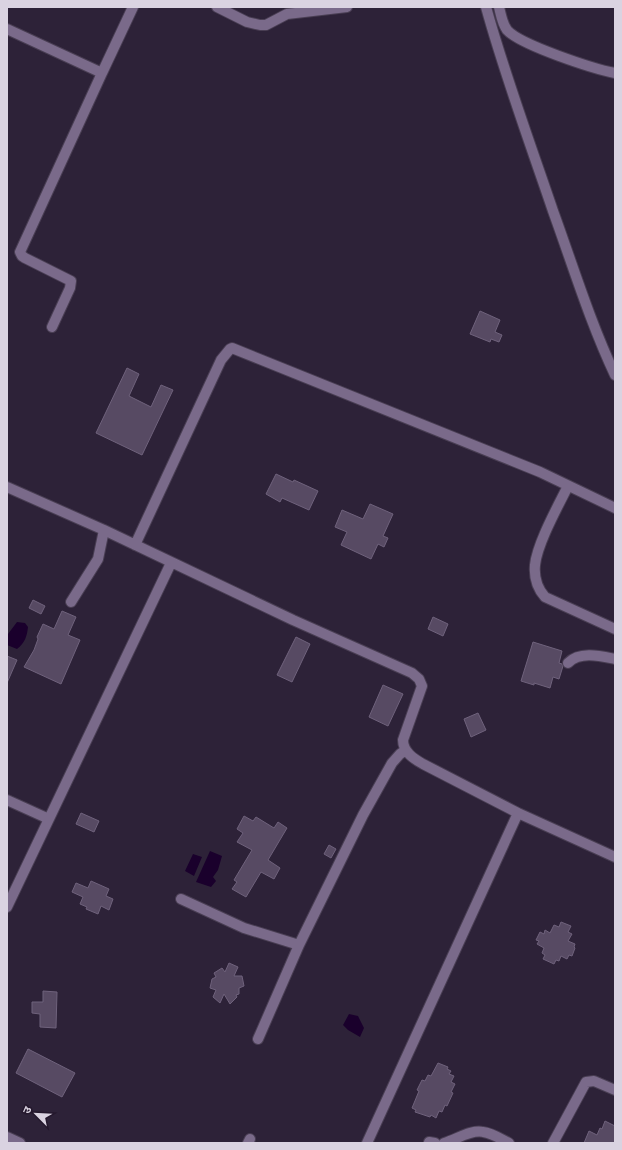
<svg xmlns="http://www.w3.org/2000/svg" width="622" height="1150" font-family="'Fira Sans Condensed','Noto Sans Devanagari',sans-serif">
	<rect width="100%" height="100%" fill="#2d2238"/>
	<!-- water -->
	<path fill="#1a002c" d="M 17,622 L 25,623 L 28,627 C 27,636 25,643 17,649 L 7,645 L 8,634 Z
		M 210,851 L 222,856 L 218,870 L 213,877 L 216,881 L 211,887 L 196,882 Z
		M 193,854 L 202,857 L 194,876 L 185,871 Z
		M 349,1014 L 358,1016 L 364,1028 L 360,1037 L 348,1030 L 343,1025 Z"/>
	<!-- building -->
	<path fill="#574a63" stroke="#6f627c" d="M 480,311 L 500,320 L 495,332 L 502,335 L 499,342 L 491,339 L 490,342 L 470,334 Z
		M 127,368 L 139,374 L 129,396 L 151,407 L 161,385 L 173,390 L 142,455 L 96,433 Z
		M 276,474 L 293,482 L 294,480 L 318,491 L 309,510 L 282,498 L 280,502 L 266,494 Z
		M 370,504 L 393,514 L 383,536 L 388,538 L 384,547 L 378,544 L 371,559 L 341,545 L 347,532 L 335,527 L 342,510 L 363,519 Z
		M 33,600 L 45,606 L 41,614 L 29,608 Z
		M 62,611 L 76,617 L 68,635 L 80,640 L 61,684 L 24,667 L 34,650 L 38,639 L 37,637 L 43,624 L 54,629 Z
		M 433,617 L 448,624 L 443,636 L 428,629 Z
		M 296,637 L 310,644 L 292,682 L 277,675 Z
		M 533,642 L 562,651 L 559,663 L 562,664 L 563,666 L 559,679 L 553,677 L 550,688 L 534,683 L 534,685 L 521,681 Z
		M 7,656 L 17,660 L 7,683 Z
		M 383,685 L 403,694 L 388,726 L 369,717 Z
		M 478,713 L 486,730 L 471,737 L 464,719 Z
		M 81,813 L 99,821 L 94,832 L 76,824 Z
		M 244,816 L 253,821 L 256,817 L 274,828 L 278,822 L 287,828 L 268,860 L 280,868 L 274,879 L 261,872 L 246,897 L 232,889 L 237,882 L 234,880 L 252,850 L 237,842 L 243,833 L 237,829 Z
		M 329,845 L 336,849 L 331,858 L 324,854 Z
		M 91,881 L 109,889 L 106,896 L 113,899 L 109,910 L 101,906 L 98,914 L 86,909 L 87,907 L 80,904 L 83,897 L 72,892 L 76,883 L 88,888 Z
		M 561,922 L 571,926 L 568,932 L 572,934 L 568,941 L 575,944 L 574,947 L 575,948 L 572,956 L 569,955 L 567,959 L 561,956 L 559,961 L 556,960 L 554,964 L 543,959 L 545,955 L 542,953 L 544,948 L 537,944 L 539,941 L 536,940 L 540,932 L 544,934 L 545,930 L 550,933 L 554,925 L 559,927 Z
		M 229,963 L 238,967 L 234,976 L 242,976 L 244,986 L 239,988 L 239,994 L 236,995 L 237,997 L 230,1004 L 224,994 L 220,1003 L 213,997 L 216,990 L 210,988 L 212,979 L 216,977 L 214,973 L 222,968 L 225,972 Z
		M 43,991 L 57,992 L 56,1028 L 40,1027 L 40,1014 L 32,1013 L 32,1002 L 43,1002 Z
		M 28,1049 L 75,1073 L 62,1097 L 16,1073 Z
		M 438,1063 L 448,1067 L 447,1069 L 451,1071 L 449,1074 L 454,1076 L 451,1082 L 455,1084 L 451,1092 L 453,1093 L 447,1106 L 445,1105 L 442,1112 L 439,1111 L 436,1118 L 431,1115 L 430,1117 L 415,1112 L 416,1110 L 412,1108 L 419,1091 L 417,1090 L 422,1080 L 425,1081 L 428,1075 L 431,1076 Z
		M 605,1121 L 615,1126 L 615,1143 L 584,1143 L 589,1131 L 597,1135 L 600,1128 L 602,1129 Z"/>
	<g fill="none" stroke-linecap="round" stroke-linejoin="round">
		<defs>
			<path id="minor" d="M 217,7 L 247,22 L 260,25 L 266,25 L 287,14 L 347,7
				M 486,7 C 505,76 530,143 553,211 C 573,266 590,322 615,375
				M 499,7 C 501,15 502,23 507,30 C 520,45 594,69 615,73
				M 7,29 L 102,73 L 133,7
				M 52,327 L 70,288 L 71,281 L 25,258 L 22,256 L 20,252 L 102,73
				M 568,486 C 558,506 537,544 535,565 C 534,576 537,588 545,597 L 615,629
				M 7,487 L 104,530 L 293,620 L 412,673 L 419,679 L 422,686 L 403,740 C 403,752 414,759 423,764 L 518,813 L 615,857
				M 135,545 L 221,360 L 230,349 L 232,348 L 540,472 L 615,508
				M 71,602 L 98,559 L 104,530
				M 568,663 C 580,651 600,656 615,659
				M 7,800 L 49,819
				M 181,899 L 244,928 L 299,945
				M 7,907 L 171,563
				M 258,1039 L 299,945 L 363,815 L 392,763 L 400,754 L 406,750
				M 7,1137 L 20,1143
				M 429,1142 L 435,1143
				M 248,1143 L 250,1139
				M 367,1143 L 518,813
				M 444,1143 C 456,1140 471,1129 483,1132 C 492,1133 501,1139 509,1143
				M 553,1143 L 586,1082 L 594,1081 L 615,1090"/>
		</defs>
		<!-- minor casing -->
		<use href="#minor" stroke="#493e53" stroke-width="12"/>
		<!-- minor -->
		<use href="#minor" stroke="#7a6a8a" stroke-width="10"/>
	</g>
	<!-- border -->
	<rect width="622" height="1150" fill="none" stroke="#dad3e1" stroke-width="16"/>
	<!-- north arrow -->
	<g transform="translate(36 1114) rotate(294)" stroke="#24182d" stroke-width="3" paint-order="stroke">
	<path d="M0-3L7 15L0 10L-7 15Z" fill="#dad3e1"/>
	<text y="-6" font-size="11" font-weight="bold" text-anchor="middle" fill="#dad3e1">उ</text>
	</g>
</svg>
